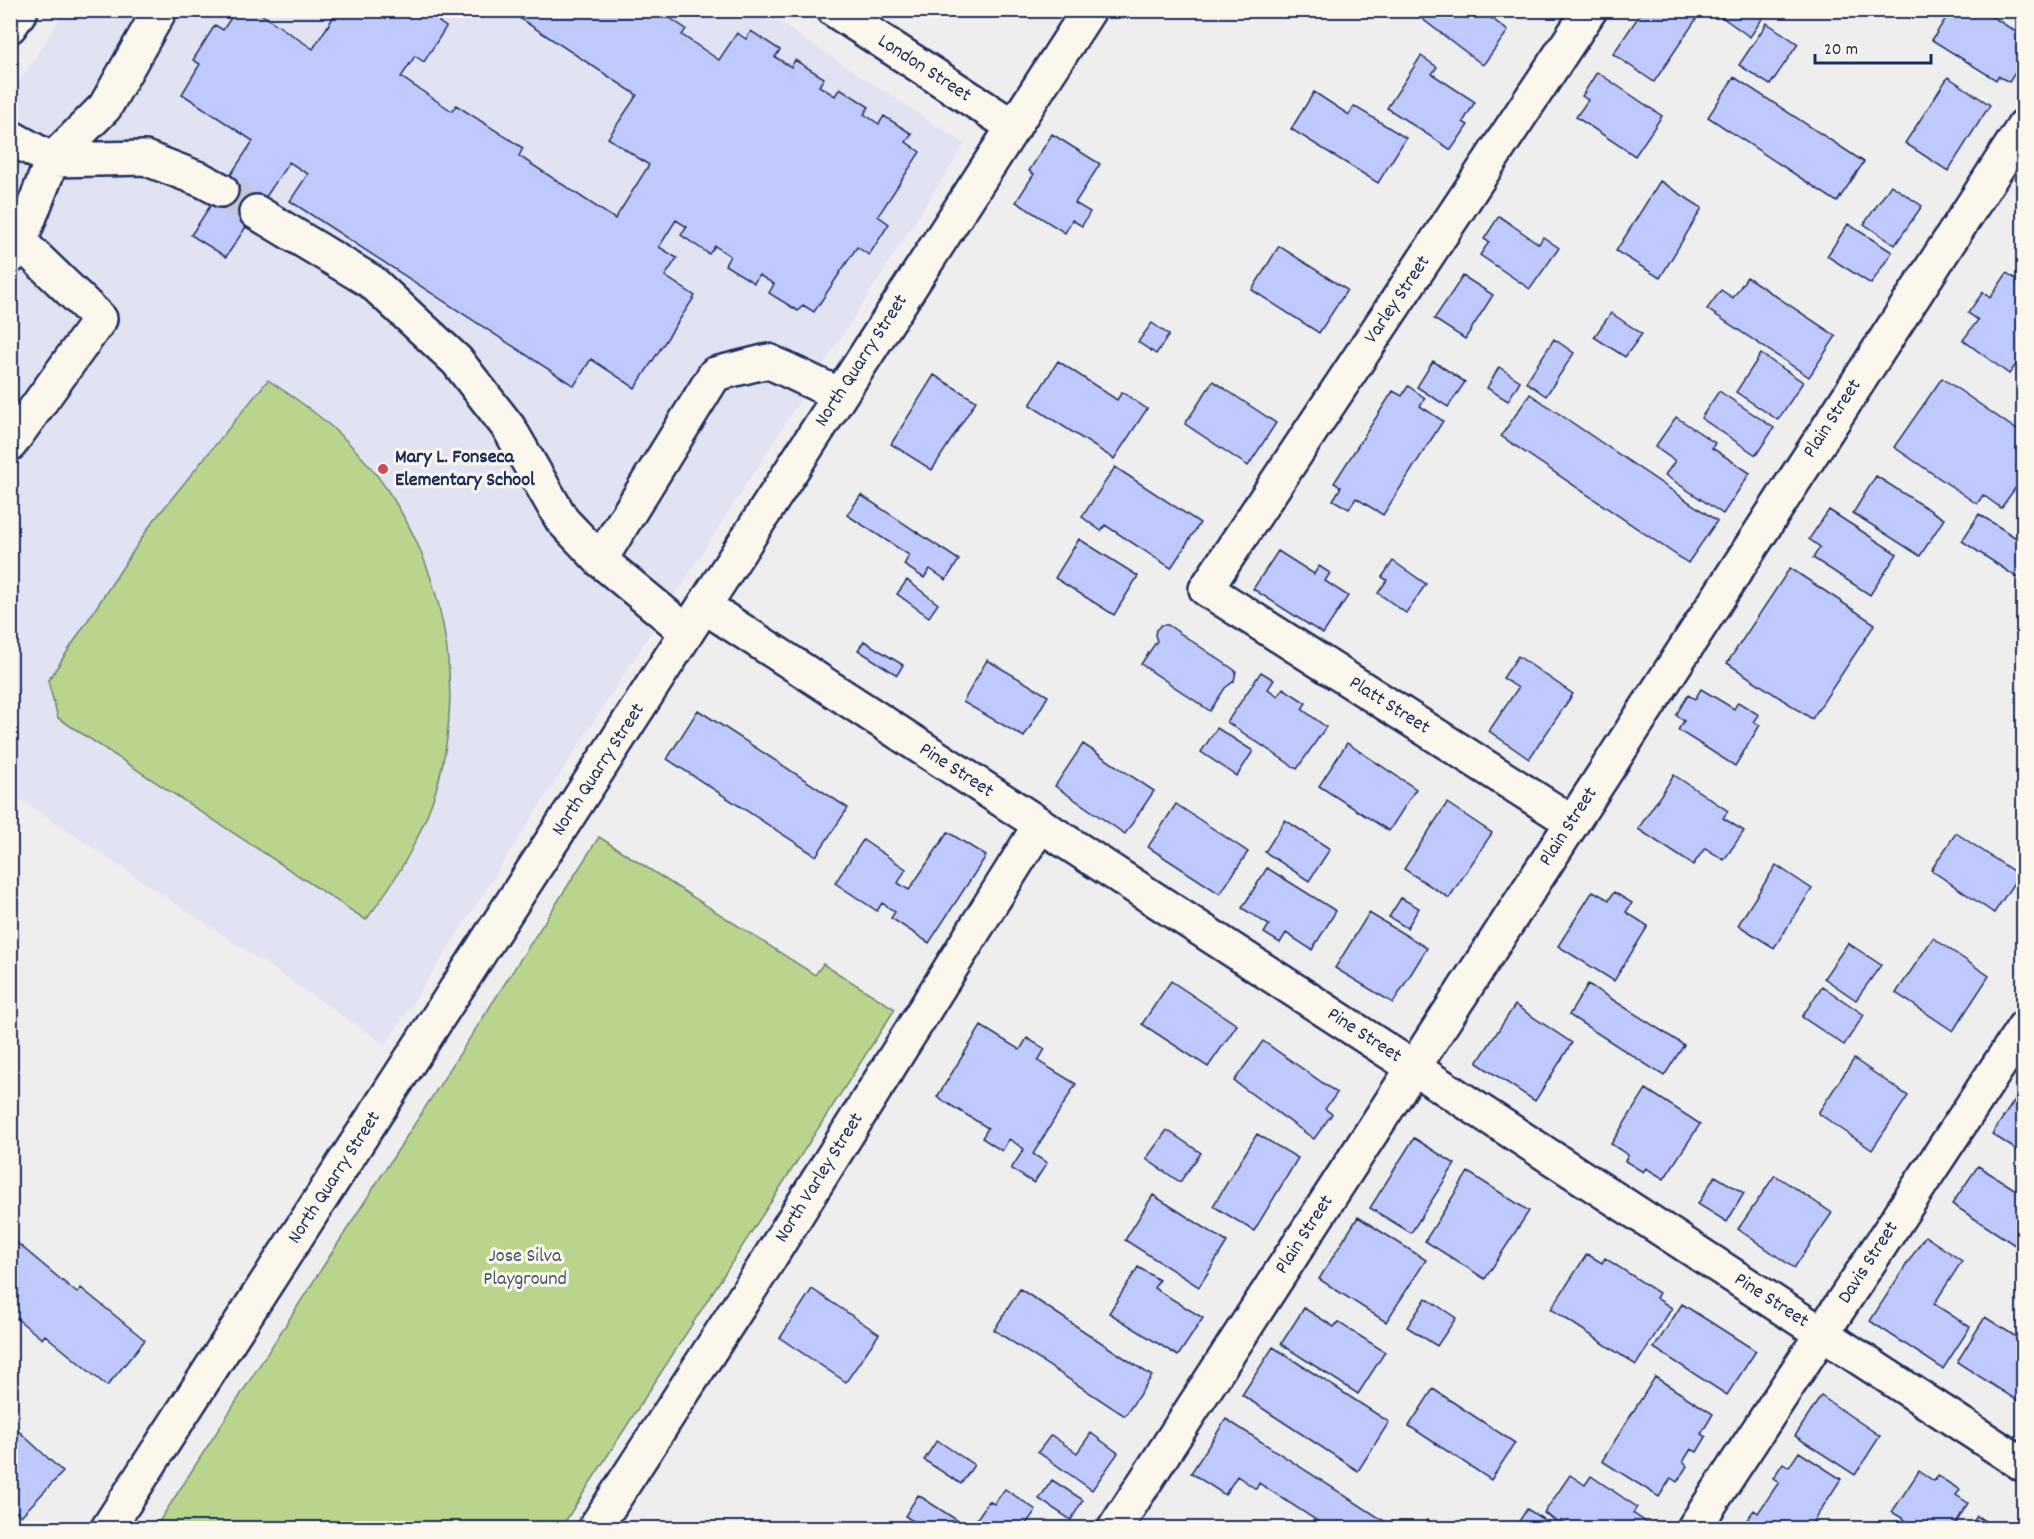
<svg xmlns="http://www.w3.org/2000/svg" width="2034" height="1539" font-family="Dekko,sans-serif">
	<rect width="100%" height="100%" fill="#efeeef"/>
	<filter id="ink" filterUnits="userSpaceOnUse"><feTurbulence type="fractalNoise" baseFrequency=".0167" numOctaves="2"/><feDisplacementMap in="SourceGraphic" scale="12" xChannelSelector="R" yChannelSelector="G"/><feConvolveMatrix kernelMatrix="1 2 1 2 8 2 1 2 1" color-interpolation-filters="sRGB"/></filter>
	<g filter="url(#ink)">
		<!-- built -->
		<path fill="#e1e3f3" d="M 65,11 L 762,11 L 965,144 L 386,1045 L 11,793 L 10,96 Z"/>
		<!-- green -->
		<path fill="#b9d58d" stroke="#6a8276" stroke-width="1.5" d="M 268,380 C 292,396 316,412 337,432 C 436,521 476,676 432,802 C 416,847 394,883 366,920 L 58,718 L 48,681 L 151,524 Z
			M 599,837 L 815,975 L 823,964 L 895,1009 L 561,1528 L 155,1528 Z"/>
		<!-- building -->
		<path fill="#c0c9fb" stroke="#1b2f5e" stroke-width="1.5" d="M 236,10 L 255,10 L 313,49 L 338,10 L 446,10 L 439,22 L 446,27 L 424,62 L 415,56 L 401,77 L 452,111 L 456,105 L 523,148 L 519,156 L 615,219 L 649,165 L 608,138 L 637,95 L 507,10 L 658,10 L 686,29 L 682,35 L 719,60 L 737,33 L 746,39 L 751,31 L 780,50 L 775,57 L 791,67 L 795,60 L 824,78 L 819,86 L 835,96 L 840,88 L 869,107 L 864,114 L 879,124 L 884,116 L 912,134 L 906,142 L 920,152 L 878,216 L 889,224 L 869,255 L 857,247 L 814,312 L 803,305 L 798,311 L 769,293 L 774,284 L 759,275 L 754,283 L 725,265 L 730,256 L 715,246 L 709,254 L 681,235 L 687,227 L 676,220 L 659,247 L 677,258 L 665,276 L 695,296 L 635,388 L 591,359 L 574,386 L 290,201 L 308,174 L 289,162 L 226,257 L 191,235 L 253,141 L 182,94 L 200,64 L 193,60 L 215,25 L 223,30 Z
			M 1427,10 L 1481,10 L 1508,31 L 1483,65 L 1421,18 Z
			M 1643,10 L 1686,10 L 1697,18 L 1654,82 L 1613,54 Z
			M 1712,10 L 1768,10 L 1750,37 Z
			M 1951,10 L 1982,10 L 2024,37 L 2024,49 L 2018,58 L 2023,61 L 2009,82 L 1998,76 L 1996,80 L 1932,40 Z
			M 1767,23 L 1798,44 L 1770,85 L 1739,65 Z
			M 1421,56 L 1437,67 L 1432,74 L 1475,102 L 1463,122 L 1468,125 L 1451,150 L 1387,108 Z
			M 1597,72 L 1662,116 L 1635,156 L 1576,117 L 1588,100 L 1582,96 Z
			M 1734,77 L 1864,162 L 1837,202 L 1708,117 Z
			M 1948,77 L 1990,105 L 1948,171 L 1905,143 Z
			M 1314,92 L 1349,115 L 1354,106 L 1406,138 L 1378,183 L 1291,129 Z
			M 1052,134 L 1100,164 L 1075,203 L 1090,212 L 1082,226 L 1072,220 L 1065,233 L 1016,202 L 1034,174 L 1029,171 Z
			M 1660,181 L 1702,208 L 1660,278 L 1616,251 Z
			M 1891,185 L 1922,206 L 1895,245 L 1864,224 Z
			M 1499,216 L 1539,244 L 1543,237 L 1559,248 L 1530,289 L 1480,255 L 1489,242 L 1484,239 Z
			M 1848,224 L 1892,252 L 1871,284 L 1827,256 Z
			M 1279,246 L 1347,290 L 1319,333 L 1252,290 Z
			M 2007,273 L 2024,285 L 2024,354 L 2009,374 L 1963,340 L 1978,320 L 1968,313 L 1983,292 L 1990,298 Z
			M 1463,276 L 1493,295 L 1465,339 L 1434,319 Z
			M 1747,277 L 1836,336 L 1809,377 L 1707,309 L 1721,290 L 1733,298 Z
			M 1611,313 L 1642,334 L 1625,357 L 1594,337 Z
			M 1152,323 L 1169,335 L 1156,354 L 1138,342 Z
			M 1554,339 L 1574,353 L 1546,396 L 1526,382 Z
			M 1761,354 L 1803,382 L 1778,420 L 1736,392 Z
			M 1058,361 L 1117,400 L 1122,392 L 1147,409 L 1114,459 L 1030,405 Z
			M 1433,361 L 1465,382 L 1448,407 L 1417,387 Z
			M 1499,367 L 1520,381 L 1508,401 L 1487,388 Z
			M 934,375 L 976,401 L 932,470 L 891,444 Z
			M 1942,378 L 2024,435 L 2020,442 L 2024,444 L 2024,476 L 2001,508 L 1983,495 L 1977,504 L 1894,447 Z
			M 1213,381 L 1276,423 L 1248,466 L 1185,424 Z
			M 1408,386 L 1425,398 L 1420,406 L 1443,421 L 1383,515 L 1356,498 L 1349,509 L 1333,500 L 1341,487 L 1334,483 L 1393,391 L 1402,396 Z
			M 1719,391 L 1774,428 L 1756,455 L 1701,418 Z
			M 1530,394 L 1717,521 L 1688,563 L 1501,436 Z
			M 1676,417 L 1715,443 L 1712,448 L 1750,473 L 1723,514 L 1665,475 L 1675,461 L 1655,447 Z
			M 1115,467 L 1200,523 L 1171,568 L 1105,525 L 1101,531 L 1082,517 Z
			M 1876,476 L 1944,519 L 1920,556 L 1853,513 Z
			M 861,495 L 959,560 L 946,580 L 930,569 L 924,578 L 904,565 L 909,555 L 847,515 Z
			M 1829,510 L 1897,554 L 1870,595 L 1813,558 L 1820,547 L 1809,539 Z
			M 1979,514 L 2024,543 L 2024,582 L 1962,541 Z
			M 1079,539 L 1138,576 L 1114,615 L 1055,578 Z
			M 1278,551 L 1314,574 L 1319,566 L 1330,573 L 1325,581 L 1348,596 L 1323,634 L 1253,589 Z
			M 1393,561 L 1426,584 L 1406,613 L 1378,593 L 1387,580 L 1382,577 Z
			M 1790,568 L 1875,624 L 1812,719 L 1727,663 Z
			M 907,580 L 938,604 L 929,617 L 897,594 Z
			M 1161,625 L 1168,625 L 1236,671 L 1234,681 L 1225,688 L 1210,711 L 1141,664 L 1157,641 L 1155,635 L 1156,630 Z
			M 864,641 L 903,665 L 897,675 L 858,650 Z
			M 1518,656 L 1573,694 L 1529,759 L 1489,731 L 1518,688 L 1503,678 Z
			M 987,660 L 1048,696 L 1024,737 L 963,702 Z
			M 1261,672 L 1274,680 L 1268,689 L 1278,696 L 1283,688 L 1306,703 L 1302,709 L 1326,727 L 1297,769 L 1227,722 Z
			M 1701,689 L 1734,709 L 1738,702 L 1759,715 L 1754,722 L 1760,725 L 1735,766 L 1678,730 L 1684,721 L 1676,715 L 1688,695 L 1695,699 Z
			M 698,710 L 848,808 L 816,856 L 667,759 Z
			M 1217,728 L 1253,751 L 1237,776 L 1201,752 Z
			M 1347,743 L 1416,789 L 1389,831 L 1319,786 Z
			M 1083,744 L 1154,791 L 1125,834 L 1055,786 Z
			M 1674,775 L 1728,811 L 1723,818 L 1744,831 L 1724,860 L 1705,848 L 1693,865 L 1638,829 Z
			M 1447,803 L 1492,833 L 1449,898 L 1404,869 Z
			M 1176,804 L 1248,852 L 1220,894 L 1148,847 Z
			M 1285,820 L 1330,849 L 1309,881 L 1265,852 Z
			M 948,832 L 986,856 L 929,943 L 891,918 L 895,912 L 882,903 L 877,911 L 835,883 L 863,840 L 906,869 L 898,883 L 909,890 Z
			M 1956,833 L 2019,875 L 1994,913 L 1931,870 Z
			M 1776,865 L 1812,889 L 1774,948 L 1738,925 Z
			M 1267,868 L 1336,911 L 1312,950 L 1286,933 L 1280,943 L 1264,933 L 1269,925 L 1242,908 Z
			M 1593,891 L 1609,900 L 1614,892 L 1632,903 L 1626,912 L 1648,926 L 1614,981 L 1558,946 Z
			M 1401,898 L 1419,908 L 1407,928 L 1389,917 Z
			M 1369,913 L 1427,948 L 1393,1003 L 1335,968 Z
			M 1933,938 L 1989,976 L 1953,1031 L 1896,993 Z
			M 1848,943 L 1881,965 L 1856,1000 L 1824,978 Z
			M 1171,981 L 1237,1025 L 1208,1067 L 1142,1024 Z
			M 1588,984 L 1684,1045 L 1664,1076 L 1569,1015 Z
			M 1822,986 L 1864,1015 L 1844,1045 L 1802,1017 Z
			M 1515,1005 L 1572,1043 L 1535,1101 L 1477,1063 Z
			M 981,1026 L 1020,1050 L 1027,1038 L 1045,1049 L 1038,1061 L 1076,1084 L 1033,1154 L 1047,1163 L 1034,1183 L 1011,1169 L 1024,1149 L 1009,1139 L 1002,1151 L 982,1138 L 988,1128 L 937,1097 Z
			M 1263,1041 L 1337,1093 L 1325,1109 L 1332,1114 L 1314,1139 L 1234,1081 Z
			M 1854,1059 L 1908,1096 L 1872,1150 L 1818,1113 Z
			M 2024,1086 L 2024,1155 L 1992,1134 Z
			M 1646,1089 L 1700,1124 L 1664,1179 L 1646,1168 L 1643,1172 L 1625,1161 L 1628,1155 L 1611,1144 Z
			M 1167,1130 L 1201,1153 L 1180,1182 L 1146,1159 Z
			M 1257,1134 L 1298,1158 L 1254,1231 L 1213,1206 Z
			M 1414,1138 L 1455,1164 L 1411,1233 L 1370,1208 Z
			M 1978,1166 L 2024,1195 L 2024,1251 L 1952,1204 Z
			M 1468,1172 L 1529,1211 L 1485,1279 L 1425,1241 Z
			M 1775,1175 L 1832,1213 L 1794,1268 L 1738,1229 Z
			M 1715,1176 L 1744,1193 L 1727,1222 L 1698,1204 Z
			M 1153,1195 L 1227,1242 L 1199,1287 L 1125,1240 Z
			M 1358,1217 L 1426,1260 L 1386,1322 L 1319,1279 Z
			M 1925,1236 L 1962,1261 L 1934,1304 L 1970,1327 L 1943,1369 L 1870,1321 Z
			M 16,1242 L 77,1293 L 81,1288 L 145,1340 L 107,1386 L 45,1335 L 42,1339 L 10,1313 L 10,1244 L 13,1246 Z
			M 1587,1254 L 1602,1263 L 1605,1258 L 1659,1293 L 1656,1298 L 1672,1308 L 1636,1365 L 1551,1309 Z
			M 1138,1267 L 1159,1280 L 1154,1288 L 1203,1318 L 1178,1356 L 1109,1313 Z
			M 812,1289 L 879,1334 L 846,1382 L 780,1338 Z
			M 1020,1289 L 1152,1376 L 1125,1416 L 994,1330 Z
			M 1426,1298 L 1456,1318 L 1437,1346 L 1407,1327 Z
			M 1682,1304 L 1756,1351 L 1727,1395 L 1654,1348 Z
			M 1304,1308 L 1334,1327 L 1338,1322 L 1385,1352 L 1358,1394 L 1281,1344 Z
			M 1985,1317 L 2024,1342 L 2024,1405 L 1957,1362 Z
			M 1273,1347 L 1389,1422 L 1358,1471 L 1242,1395 Z
			M 1655,1377 L 1713,1414 L 1701,1434 L 1706,1437 L 1697,1452 L 1691,1449 L 1683,1462 L 1687,1466 L 1677,1482 L 1671,1478 L 1659,1497 L 1602,1461 Z
			M 1433,1389 L 1515,1443 L 1491,1480 L 1409,1426 Z
			M 1821,1396 L 1880,1436 L 1855,1475 L 1795,1436 Z
			M 1226,1419 L 1395,1528 L 1328,1528 L 1259,1483 L 1256,1489 L 1237,1476 L 1225,1495 L 1191,1473 Z
			M 10,1423 L 63,1472 L 21,1516 L 10,1506 Z
			M 1091,1433 L 1118,1453 L 1092,1490 L 1038,1452 L 1051,1435 L 1077,1453 Z
			M 937,1440 L 974,1465 L 961,1484 L 924,1460 Z
			M 1799,1452 L 1841,1479 L 1809,1528 L 1748,1528 L 1743,1525 L 1754,1510 L 1758,1513 L 1779,1482 L 1773,1478 L 1783,1463 L 1789,1467 Z
			M 1919,1471 L 1934,1481 L 1938,1476 L 1960,1490 L 1956,1495 L 1968,1503 L 1953,1528 L 1918,1528 L 1892,1512 Z
			M 1570,1475 L 1585,1485 L 1591,1476 L 1637,1507 L 1633,1513 L 1650,1525 L 1648,1528 L 1567,1528 L 1544,1513 Z
			M 1052,1480 L 1083,1500 L 1071,1520 L 1039,1499 Z
			M 1005,1489 L 1036,1510 L 1023,1528 L 976,1528 L 972,1526 L 989,1501 L 994,1504 Z
			M 918,1495 L 969,1528 L 924,1528 L 905,1516 Z
			M 1527,1509 L 1557,1528 L 1520,1528 L 1516,1526 Z
			M 1977,1516 L 1996,1528 L 1969,1528 Z
			M 1427,1520 L 1440,1528 L 1421,1528 Z"/>
		<g fill="none" stroke-linecap="round" stroke-linejoin="round">
			<!-- minor-tunnel -->
			<path stroke="#c5c8d2" stroke-width="33" stroke-dasharray="33 16" stroke-linecap="butt" d="M 221,190 L 256,212"/>
			<defs>
				<path id="minor" d="M 834,10 L 1014,127
					M 10,26 L 21,10
					M 10,137 L 52,160 L 145,158 L 202,180 L 221,190
					M 256,212 L 372,282 L 457,361 L 509,428 L 562,520 L 600,560
					M 10,257 L 20,242 L 52,160 L 105,107 L 160,10
					M 10,444 L 100,319 L 20,242
					M 704,606 L 2024,1465
					M 687,632 L 600,560 L 715,374 L 768,361 L 840,395
					M 1572,822 L 1206,589 L 1590,10
					M 108,1528 L 1089,10
					M 595,1528 L 759,1275 L 1040,825
					M 1115,1528 L 2024,126
					M 1694,1528 L 2024,1027"/>
			</defs>
			<!-- minor casing -->
			<use href="#minor" stroke="#1b2f5e" stroke-width="38"/>
			<!-- minor -->
			<use href="#minor" stroke="#fbf7ec" stroke-width="33"/>
		</g>
	</g>
	<!-- markers -->
	<circle fill="#d1495b" stroke="#fbf7ec" stroke-width="2" cx="383" cy="469" r="6"/>
	<g text-anchor="middle" dominant-baseline="central" stroke-width="6" stroke-linejoin="round" paint-order="stroke">
		<!-- street labels -->
		<g font-size="20" fill="#1b2f5e" stroke="#fbf7ec">
			<text transform="translate(924 69) rotate(33)">London Street</text>
			<text transform="translate(1398 300) rotate(-56)">Varley Street</text>
			<text transform="translate(862 361) rotate(-57)">North Quarry Street</text>
			<text transform="translate(1833 419) rotate(-57)">Plain Street</text>
			<text transform="translate(1389 706) rotate(32)">Platt Street</text>
			<text transform="translate(599 770) rotate(-57)">North Quarry Street</text>
			<text transform="translate(956 771) rotate(33)">Pine Street</text>
			<text transform="translate(1569 827) rotate(-57)">Plain Street</text>
			<text transform="translate(1364 1036) rotate(33)">Pine Street</text>
			<text transform="translate(335 1178) rotate(-57)">North Quarry Street</text>
			<text transform="translate(820 1178) rotate(-58)">North Varley Street</text>
			<text transform="translate(1305 1235) rotate(-57)">Plain Street</text>
			<text transform="translate(1869 1263) rotate(-57)">Davis Street</text>
			<text transform="translate(1771 1301) rotate(33)">Pine Street</text>
		</g>
		<!-- poi labels -->
		<g font-size="20" font-weight="bold" fill="#1b2f5e" stroke="#fbf7ec" text-anchor="start">
			<text x="395" y="458">Mary L. Fonseca<tspan x="395" dy="23">Elementary School</tspan></text>
		</g>
		<!-- park labels -->
		<g font-size="20" fill="#42586a" stroke="#fbf7ec">
			<text x="525" y="1257">Jose Silva<tspan x="525" dy="23">Playground</tspan></text>
		</g>
	</g>
	<!-- margin -->
	<rect width="2034" height="1539" fill="none" stroke="#fbf7ec" stroke-width="36"/>
	<rect x="18" y="18" width="1998" height="1503" fill="none" stroke="#1b2f5e" stroke-width="2" filter="url(#ink)"/>
	<!-- scale -->
	<path d="M1815 54v9h116v-9" fill="none" stroke="#1b2f5e" stroke-width="3"/>
	<text x="1824" y="54" font-size="18" fill="#1b2f5e" stroke="#fbf7ec" stroke-width="4.5" paint-order="stroke">20 m</text>
</svg>
